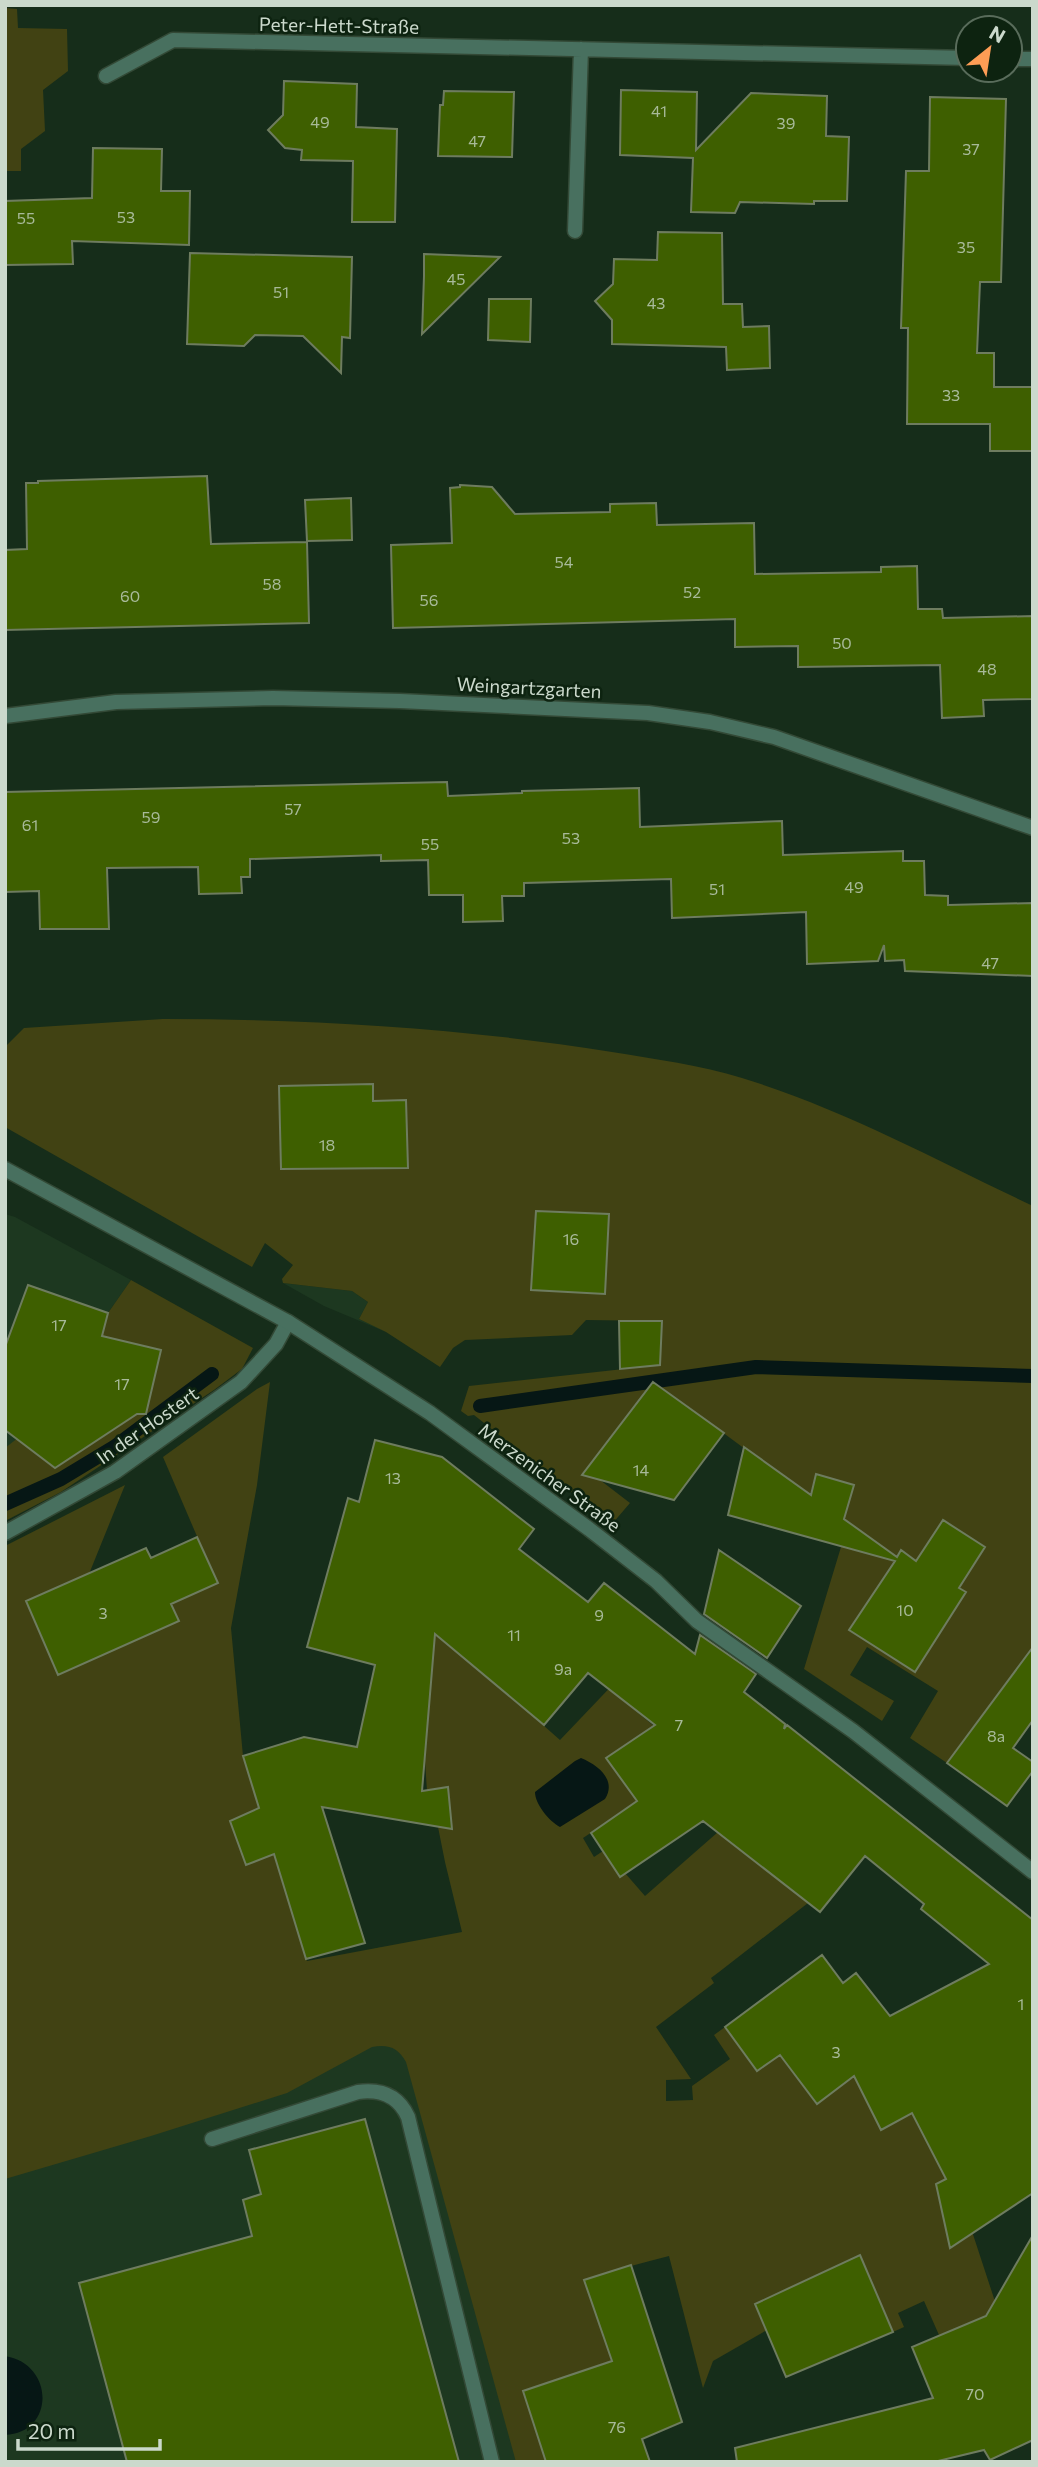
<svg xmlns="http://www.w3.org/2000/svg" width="1038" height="2467" font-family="Commissioner,sans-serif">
	<rect width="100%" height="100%" fill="#162d1a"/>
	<!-- built -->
	<path fill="#1d3820" d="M 5,1214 L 15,1217 L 131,1280 L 108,1313 L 94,1364 L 5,1492 Z
		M 283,1283 L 352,1291 L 368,1302 L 359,1319 L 386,1332 L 324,1306 Z
		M 382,1947 L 523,2462 L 5,2462 L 5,2146 L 342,1956 Z"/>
	<!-- green -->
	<path fill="#414213" d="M 5,8 L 17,9 L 18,28 L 67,29 L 68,71 L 43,90 L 45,131 L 21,149 L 21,171 L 5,171 Z
		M 163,1019 C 313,1019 463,1028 612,1052 C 654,1059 701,1065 742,1078 C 843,1109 938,1161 1033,1206 L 1033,1647 L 947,1763 L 910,1738 L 938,1691 L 867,1647 L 850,1675 L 894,1701 L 882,1721 L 804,1669 L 841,1547 L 837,1545 L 854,1485 L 816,1474 L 805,1512 L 760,1460 L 684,1404 L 657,1440 L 587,1470 L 630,1503 L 612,1524 L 474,1415 L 468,1416 L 461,1411 L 469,1386 L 660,1365 L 662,1321 L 586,1320 L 572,1335 L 465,1340 L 453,1348 L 440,1367 L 386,1332 L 359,1319 L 368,1302 L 352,1291 L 283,1283 L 282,1279 L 293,1265 L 265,1243 L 252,1267 L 5,1127 L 5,1047 L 24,1028 Z
		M 131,1280 L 253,1348 L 242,1369 L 214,1390 L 61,1492 L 5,1521 L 5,1448 L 23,1434 L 46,1461 L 56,1468 L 148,1407 L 161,1350 L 102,1336 L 108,1313 Z
		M 270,1382 L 257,1485 L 231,1628 L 243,1756 L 307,1961 L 462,1932 L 445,1862 L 431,1792 L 427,1791 L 425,1761 L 438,1589 L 509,1695 L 560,1740 L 621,1676 L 626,1680 L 615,1694 L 654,1726 L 639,1801 L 583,1838 L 594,1857 L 603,1851 L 619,1876 L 625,1873 L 645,1896 L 718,1832 L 808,1903 L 719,1972 L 711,1978 L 714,1983 L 656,2027 L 691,2079 L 666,2080 L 666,2101 L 693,2100 L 692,2086 L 730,2059 L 714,2035 L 725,2027 L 756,2071 L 780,2055 L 816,2104 L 854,2076 L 881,2130 L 912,2113 L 959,2205 L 963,2204 L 1007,2338 L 964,2326 L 939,2335 L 924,2301 L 898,2313 L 904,2327 L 893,2332 L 873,2286 L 842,2263 L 755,2304 L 767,2330 L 713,2361 L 703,2388 L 669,2256 C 641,2263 612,2271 584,2280 L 620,2384 L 523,2391 L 546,2462 L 516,2462 L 406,2062 C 398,2048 389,2044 372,2047 L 287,2093 L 151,2136 L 5,2179 L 5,1546 L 125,1485 L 89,1574 L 26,1602 L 59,1674 L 178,1621 L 171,1604 L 217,1583 L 163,1457 L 257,1389 Z"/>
	<!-- water -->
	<path fill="#061715" d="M 581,1758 C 598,1765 617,1780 605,1799 L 560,1827 C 549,1821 535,1804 535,1792 L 575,1761 Z
		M 5,2356 C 55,2364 55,2433 5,2435 Z"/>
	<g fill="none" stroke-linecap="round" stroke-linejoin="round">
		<!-- stream -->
		<path stroke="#061715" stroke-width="14" d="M 480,1406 L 756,1367 L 1033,1376
			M 5,1504 L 61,1479 L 114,1447 L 212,1374"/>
	</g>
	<!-- building -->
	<path fill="#3e5f00" stroke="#6e7c5f" stroke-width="2" d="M 284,81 L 357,84 L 356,127 L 397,129 L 395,222 L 352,222 L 353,161 L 301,160 L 302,150 L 285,148 L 268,130 L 283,115 Z
		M 621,90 L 697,92 L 696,150 L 751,93 L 827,96 L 826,136 L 849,137 L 847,201 L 814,201 L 814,204 L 740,202 L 735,213 L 691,212 L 693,158 L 620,155 Z
		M 444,91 L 514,92 L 512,157 L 438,156 L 440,105 L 443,105 Z
		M 930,97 L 1006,99 L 1001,282 L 980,282 L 977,353 L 994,353 L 994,387 L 1033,387 L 1033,451 L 990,451 L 990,424 L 907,424 L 908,328 L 901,328 L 906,171 L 929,171 Z
		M 93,148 L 162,149 L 161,191 L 190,191 L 189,245 L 72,241 L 73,264 L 5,265 L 5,201 L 92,198 Z
		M 658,232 L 722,233 L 723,304 L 742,304 L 743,327 L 769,326 L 770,368 L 727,370 L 726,347 L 612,344 L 612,320 L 595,301 L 613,284 L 614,259 L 657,260 Z
		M 190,253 L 352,257 L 350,338 L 342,337 L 341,373 L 303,336 L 255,335 L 244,346 L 187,344 Z
		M 424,254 L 500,257 L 422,334 L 424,276 Z
		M 489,299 L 531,299 L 530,342 L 488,340 Z
		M 207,476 L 211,544 L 307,542 L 309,623 L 5,630 L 5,550 L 27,549 L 26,483 L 38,483 L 38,481 Z
		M 460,485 L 492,487 L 515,514 L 610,512 L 610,504 L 656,503 L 657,525 L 754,523 L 755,574 L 881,572 L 881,567 L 917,566 L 918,609 L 942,609 L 943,618 L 1033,616 L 1033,699 L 983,700 L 984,716 L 942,718 L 940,665 L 798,667 L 798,646 L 735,647 L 735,619 L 393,628 L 391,545 L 452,543 L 450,488 L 460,487 Z
		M 351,498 L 352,540 L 307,541 L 305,500 Z
		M 447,782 L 448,796 L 522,793 L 522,791 L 639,788 L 640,827 L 782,821 L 783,855 L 903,851 L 903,861 L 924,861 L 925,895 L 948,896 L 948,905 L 1033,903 L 1033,976 L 905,971 L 904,960 L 885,961 L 884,945 L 878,961 L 807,964 L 806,912 L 672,918 L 671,879 L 524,883 L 524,896 L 502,896 L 503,921 L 463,922 L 463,895 L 429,895 L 428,860 L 381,861 L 381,855 L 250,859 L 250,877 L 241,877 L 242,893 L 199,894 L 198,867 L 107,868 L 109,929 L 40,929 L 39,891 L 5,892 L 5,792 Z
		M 373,1084 L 373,1101 L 406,1100 L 408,1168 L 281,1169 L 279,1086 Z
		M 536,1211 L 609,1214 L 605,1294 L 531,1290 Z
		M 28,1285 L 108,1313 L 102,1336 L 161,1350 L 146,1414 L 137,1414 L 55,1468 L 5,1430 L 5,1347 Z
		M 619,1321 L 662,1321 L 660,1365 L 620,1369 Z
		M 653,1382 L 724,1433 L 674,1500 L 582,1475 Z
		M 375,1440 L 442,1457 L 534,1529 L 519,1549 L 588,1602 L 604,1583 L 695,1654 L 700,1635 L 756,1674 L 744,1692 L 785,1724 L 784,1729 L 787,1725 L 1033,1920 L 1033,2193 L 950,2248 L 936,2184 L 946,2179 L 912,2113 L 881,2130 L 854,2076 L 817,2104 L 780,2055 L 757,2071 L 725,2027 L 822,1955 L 843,1983 L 856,1973 L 890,2016 L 989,1964 L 921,1909 L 924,1904 L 865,1856 L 820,1912 L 703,1821 L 620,1877 L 591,1833 L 637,1801 L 606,1758 L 655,1725 L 588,1673 L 544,1725 L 435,1634 L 422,1791 L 448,1787 L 452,1829 L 322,1807 L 365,1943 L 306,1959 L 274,1854 L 246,1865 L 230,1821 L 259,1808 L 243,1756 L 304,1737 L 357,1747 L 375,1665 L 307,1647 L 348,1498 L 359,1502 Z
		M 744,1447 L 811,1495 L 816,1474 L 854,1485 L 844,1519 L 897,1557 L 901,1550 L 916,1561 L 943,1520 L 985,1547 L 959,1588 L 966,1592 L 915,1672 L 849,1630 L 895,1561 L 728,1515 Z
		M 197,1537 L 218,1583 L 171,1604 L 179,1621 L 58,1675 L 26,1601 L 146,1548 L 151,1558 Z
		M 719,1550 L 801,1606 L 767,1658 L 704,1614 Z
		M 1033,1647 L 1033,1720 L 1013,1748 L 1033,1762 L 1033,1771 L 1007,1806 L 947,1763 Z
		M 365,2119 L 459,2462 L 127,2462 L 79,2283 L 252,2236 L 243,2200 L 261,2194 L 249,2150 Z
		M 1033,2235 L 1033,2440 L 990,2460 L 984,2450 L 934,2462 L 737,2462 L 735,2448 L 933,2398 L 912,2347 L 986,2316 Z
		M 860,2255 L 893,2332 L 786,2377 L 755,2304 Z
		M 631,2265 L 682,2422 L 642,2439 L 650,2462 L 546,2462 L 523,2391 L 612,2361 L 584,2280 Z"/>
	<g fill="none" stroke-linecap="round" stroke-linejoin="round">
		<defs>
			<path id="service" d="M 212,2139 L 358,2092 C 380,2089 398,2095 408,2117 L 492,2462"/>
			<path id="minor" d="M 1010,59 L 1033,59
				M 106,76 L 173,40 L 968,58
				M 575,231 L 581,49
				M 5,716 L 116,702 L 273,698 L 400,701 L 648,713 L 710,722 L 774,737 L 1033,828
				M 5,1533 L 115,1472 L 241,1382 L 276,1344 L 288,1322"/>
			<path id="tertiary" d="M 5,1169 L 288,1322 L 430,1413 L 589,1529 L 656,1581 L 697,1621 L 853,1731 L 1033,1872"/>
		</defs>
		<!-- service casing -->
		<use href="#service" stroke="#334936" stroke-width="17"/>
		<!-- minor casing -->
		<use href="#minor" stroke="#334936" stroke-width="17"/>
		<!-- tertiary casing -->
		<use href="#tertiary" stroke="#334936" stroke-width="17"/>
		<!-- service -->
		<use href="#service" stroke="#48705f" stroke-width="14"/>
		<!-- minor -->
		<use href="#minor" stroke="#48705f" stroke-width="14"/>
		<!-- tertiary -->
		<use href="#tertiary" stroke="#48705f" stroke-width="14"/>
	</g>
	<g text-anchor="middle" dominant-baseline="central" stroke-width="5" stroke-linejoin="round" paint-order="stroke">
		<!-- number labels -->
		<g font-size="16" fill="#a8ba99">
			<text x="659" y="110">41</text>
			<text x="320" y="121">49</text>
			<text x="786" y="122">39</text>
			<text x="477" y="140">47</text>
			<text x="971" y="148">37</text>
			<text x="126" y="216">53</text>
			<text x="26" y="217">55</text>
			<text x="966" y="246">35</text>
			<text x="456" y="278">45</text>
			<text x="281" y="291">51</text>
			<text x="656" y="302">43</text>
			<text x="951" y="394">33</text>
			<text x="564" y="561">54</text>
			<text x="272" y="583">58</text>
			<text x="692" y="591">52</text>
			<text x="130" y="595">60</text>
			<text x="429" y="599">56</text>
			<text x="842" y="642">50</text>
			<text x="987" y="668">48</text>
			<text x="293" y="808">57</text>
			<text x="151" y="816">59</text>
			<text x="30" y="824">61</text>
			<text x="571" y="837">53</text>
			<text x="430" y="843">55</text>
			<text x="854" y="886">49</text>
			<text x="717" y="888">51</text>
			<text x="990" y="962">47</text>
			<text x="327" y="1144">18</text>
			<text x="571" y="1238">16</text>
			<text x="59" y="1324">17</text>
			<text x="122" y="1383">17</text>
			<text x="641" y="1469">14</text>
			<text x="393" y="1477">13</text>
			<text x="905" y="1609">10</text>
			<text x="103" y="1612">3</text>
			<text x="599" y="1614">9</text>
			<text x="514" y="1634">11</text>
			<text x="563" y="1668">9a</text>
			<text x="679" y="1724">7</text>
			<text x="996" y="1735">8a</text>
			<text x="1021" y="2003">1</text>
			<text x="836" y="2051">3</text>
			<text x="975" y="2393">70</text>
			<text x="617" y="2426">76</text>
		</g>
		<!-- street labels -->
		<g font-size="19" fill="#cbd9cc" stroke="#0d2310">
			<text transform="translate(339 25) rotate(1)">Peter-Hett-Straße</text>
			<text transform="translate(529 687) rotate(3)">Weingartzgarten</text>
			<text transform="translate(147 1425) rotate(-35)">In der Hostert</text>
			<text transform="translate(550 1477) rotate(36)">Merzenicher Straße</text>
		</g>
	</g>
	<!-- border -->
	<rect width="1038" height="2467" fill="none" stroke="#cbd9cc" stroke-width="14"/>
	<!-- north arrow -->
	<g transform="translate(989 49) rotate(30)"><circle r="33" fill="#0d2310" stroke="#596c5b" stroke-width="2"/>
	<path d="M0-5L12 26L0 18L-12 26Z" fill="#fd9d55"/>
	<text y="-10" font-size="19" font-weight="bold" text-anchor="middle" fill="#cbd9cc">N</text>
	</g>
	<!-- scale -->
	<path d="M18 2439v10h142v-10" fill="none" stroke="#cbd9cc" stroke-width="3.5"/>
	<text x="28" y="2439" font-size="21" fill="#cbd9cc" stroke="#0d2310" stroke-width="5" paint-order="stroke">20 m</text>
</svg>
